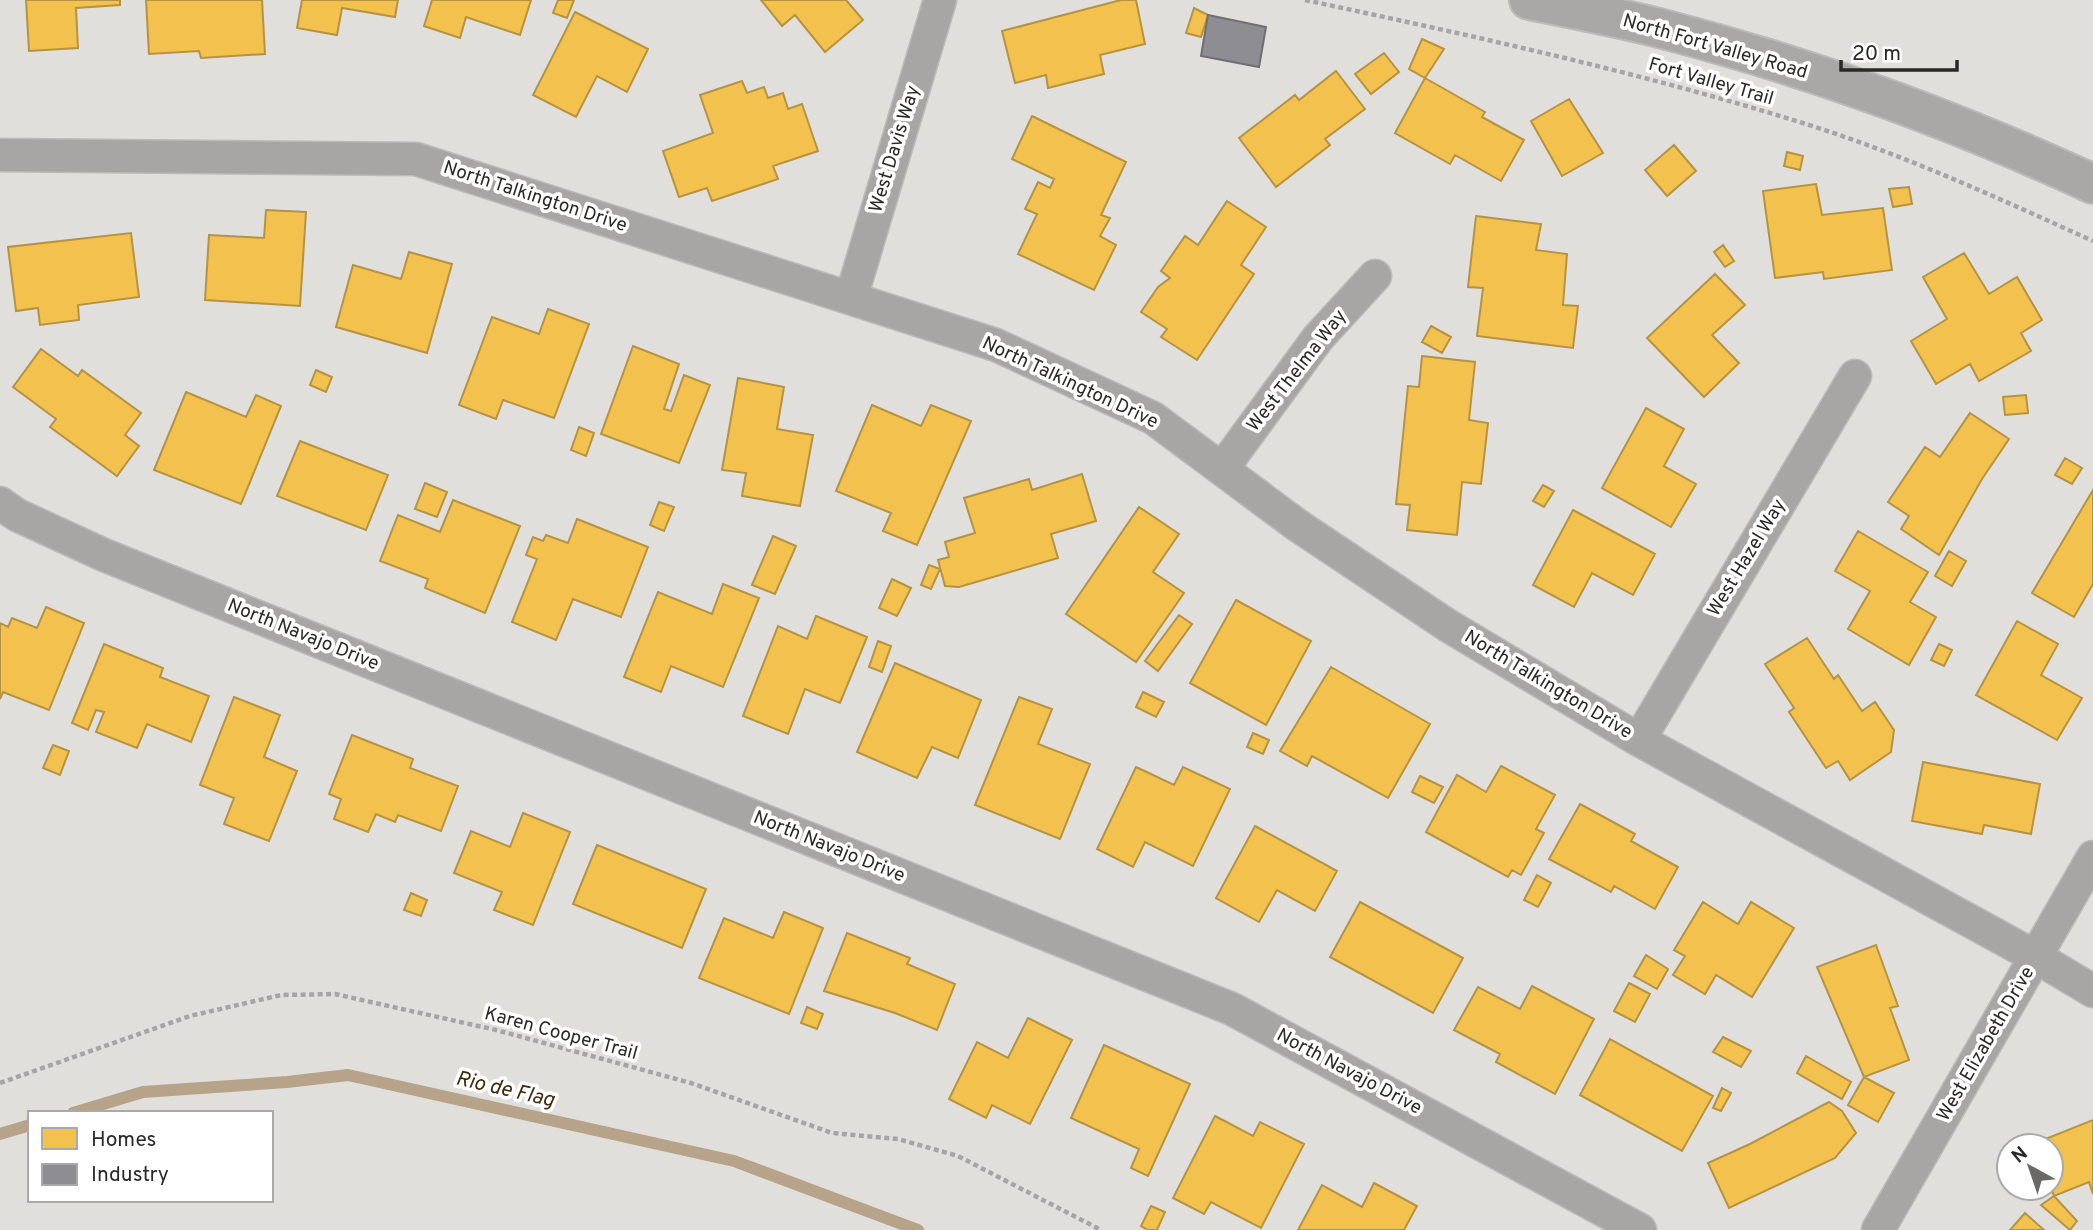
<svg xmlns="http://www.w3.org/2000/svg" width="2093" height="1230" font-family="Overpass,sans-serif">
	<rect width="100%" height="100%" fill="#e1dfdc"/>
	<!-- homes -->
	<path fill="#f2c14e" stroke="#b69342" stroke-width="2" d="M 26,0 L 120,0 L 120,5 L 76,8 L 78,48 L 29,51 Z
		M 146,0 L 262,0 L 265,54 L 201,58 L 199,51 L 149,54 Z
		M 302,0 L 398,0 L 395,17 L 342,8 L 337,35 L 297,28 Z
		M 432,0 L 531,0 L 520,35 L 466,17 L 460,38 L 424,26 Z
		M 558,0 L 574,0 L 567,18 L 553,13 Z
		M 761,0 L 846,0 L 863,20 L 825,52 L 795,15 L 782,26 Z
		M 1121,0 L 1136,0 L 1145,44 L 1100,55 L 1104,74 L 1048,88 L 1046,75 L 1015,83 L 1002,31 Z
		M 1194,8 L 1208,15 L 1201,37 L 1186,33 Z
		M 575,12 L 648,49 L 627,92 L 597,76 L 576,117 L 533,95 Z
		M 1422,39 L 1444,49 L 1425,78 L 1409,69 Z
		M 1384,53 L 1399,72 L 1371,94 L 1355,74 Z
		M 1336,71 L 1365,109 L 1325,139 L 1330,145 L 1276,187 L 1239,138 L 1295,95 L 1299,100 Z
		M 1425,78 L 1485,112 L 1482,117 L 1524,140 L 1501,181 L 1455,155 L 1450,164 L 1395,133 Z
		M 742,81 L 747,93 L 764,87 L 768,98 L 783,93 L 788,109 L 802,104 L 818,151 L 773,166 L 778,179 L 712,201 L 707,188 L 679,197 L 663,151 L 713,133 L 700,95 Z
		M 1569,99 L 1603,153 L 1562,176 L 1531,121 Z
		M 1032,116 L 1126,162 L 1101,215 L 1110,218 L 1100,236 L 1116,245 L 1094,290 L 1018,254 L 1037,214 L 1025,209 L 1038,182 L 1050,188 L 1054,179 L 1012,159 Z
		M 1674,145 L 1696,171 L 1667,196 L 1645,170 Z
		M 1787,152 L 1803,156 L 1800,170 L 1784,166 Z
		M 1816,184 L 1822,215 L 1883,208 L 1892,270 L 1824,279 L 1823,272 L 1775,278 L 1763,191 Z
		M 1909,187 L 1912,204 L 1893,207 L 1889,189 Z
		M 1227,201 L 1266,227 L 1241,265 L 1254,274 L 1197,360 L 1161,337 L 1167,329 L 1141,312 L 1158,287 L 1170,278 L 1161,271 L 1185,236 L 1198,245 Z
		M 266,210 L 306,212 L 300,306 L 205,300 L 209,235 L 264,238 Z
		M 1476,216 L 1541,224 L 1536,250 L 1567,254 L 1563,305 L 1578,306 L 1573,348 L 1477,336 L 1483,288 L 1468,287 Z
		M 131,233 L 139,297 L 78,305 L 79,320 L 40,325 L 38,308 L 16,311 L 8,247 Z
		M 1723,245 L 1734,261 L 1725,267 L 1714,252 Z
		M 409,252 L 452,264 L 427,353 L 336,327 L 353,265 L 401,279 Z
		M 1964,253 L 1989,294 L 2017,277 L 2042,320 L 2021,333 L 2031,351 L 1979,381 L 1970,364 L 1936,384 L 1911,341 L 1947,319 L 1923,277 Z
		M 1715,274 L 1745,305 L 1712,335 L 1739,363 L 1704,397 L 1647,338 Z
		M 548,309 L 589,324 L 554,418 L 503,400 L 496,419 L 459,405 L 492,317 L 539,334 Z
		M 1431,326 L 1451,337 L 1442,353 L 1422,342 Z
		M 633,346 L 679,364 L 664,409 L 671,411 L 684,375 L 710,385 L 679,463 L 601,434 Z
		M 41,349 L 78,376 L 82,370 L 141,413 L 125,435 L 139,446 L 117,476 L 50,427 L 56,419 L 13,387 Z
		M 1422,356 L 1475,362 L 1469,420 L 1488,423 L 1481,484 L 1462,482 L 1457,535 L 1407,530 L 1410,505 L 1396,504 L 1408,386 L 1419,387 Z
		M 316,370 L 332,377 L 326,392 L 310,385 Z
		M 738,378 L 784,387 L 777,429 L 813,435 L 800,506 L 742,496 L 746,473 L 722,470 Z
		M 186,392 L 246,417 L 256,395 L 281,406 L 241,504 L 154,470 Z
		M 2026,395 L 2028,413 L 2005,415 L 2003,397 Z
		M 872,405 L 921,426 L 931,405 L 971,421 L 917,545 L 883,531 L 891,513 L 836,491 Z
		M 1646,408 L 1684,429 L 1664,466 L 1696,484 L 1671,527 L 1602,488 Z
		M 1970,413 L 2009,439 L 1982,479 L 1939,555 L 1901,529 L 1909,516 L 1888,502 L 1925,447 L 1940,457 Z
		M 579,427 L 594,433 L 586,456 L 571,450 Z
		M 300,441 L 388,475 L 366,530 L 277,496 Z
		M 2065,458 L 2082,468 L 2072,484 L 2055,475 Z
		M 1082,474 L 1096,521 L 1051,534 L 1058,558 L 959,587 L 945,586 L 938,560 L 949,557 L 945,542 L 975,533 L 964,498 L 1029,479 L 1032,490 Z
		M 425,483 L 447,492 L 437,517 L 415,509 Z
		M 1543,485 L 1554,491 L 1544,507 L 1533,501 Z
		M 2093,490 L 2093,584 L 2074,617 L 2032,593 Z
		M 453,500 L 520,526 L 485,613 L 425,588 L 428,579 L 380,561 L 398,515 L 440,532 Z
		M 659,502 L 674,507 L 664,531 L 650,525 Z
		M 1139,507 L 1179,534 L 1153,572 L 1184,593 L 1136,662 L 1066,614 Z
		M 1573,510 L 1655,554 L 1633,595 L 1592,573 L 1574,607 L 1533,585 Z
		M 577,519 L 648,547 L 621,617 L 573,599 L 556,640 L 512,622 L 537,559 L 526,555 L 533,537 L 543,541 L 546,535 L 568,543 Z
		M 1858,531 L 1928,572 L 1910,602 L 1936,617 L 1909,665 L 1848,629 L 1870,591 L 1835,571 Z
		M 773,536 L 796,546 L 775,594 L 752,585 Z
		M 1949,551 L 1966,561 L 1952,586 L 1935,576 Z
		M 929,565 L 940,569 L 931,589 L 921,585 Z
		M 892,579 L 911,588 L 897,616 L 879,608 Z
		M 723,584 L 759,598 L 723,687 L 671,666 L 661,692 L 624,677 L 658,592 L 712,614 Z
		M 1236,600 L 1311,641 L 1266,725 L 1190,683 Z
		M 46,607 L 84,623 L 49,710 L 3,692 L 0,699 L 0,623 L 8,627 L 12,618 L 37,628 Z
		M 1179,615 L 1192,624 L 1158,671 L 1145,661 Z
		M 816,616 L 867,637 L 840,703 L 805,689 L 788,734 L 743,716 L 778,626 L 807,639 Z
		M 2017,621 L 2058,644 L 2041,675 L 2082,698 L 2057,740 L 1976,695 Z
		M 1807,638 L 1834,679 L 1838,675 L 1862,711 L 1875,702 L 1894,730 L 1891,752 L 1850,780 L 1838,761 L 1826,768 L 1789,712 L 1794,708 L 1765,664 Z
		M 878,641 L 891,646 L 882,672 L 869,667 Z
		M 104,644 L 163,668 L 160,677 L 209,696 L 191,742 L 147,724 L 137,748 L 96,732 L 104,712 L 96,710 L 88,730 L 72,723 Z
		M 1939,644 L 1952,650 L 1944,666 L 1931,660 Z
		M 895,663 L 981,700 L 958,758 L 932,747 L 917,778 L 857,752 Z
		M 1331,667 L 1430,724 L 1388,798 L 1312,756 L 1307,766 L 1280,751 Z
		M 1143,692 L 1164,702 L 1156,717 L 1136,707 Z
		M 234,697 L 280,715 L 264,757 L 297,771 L 269,841 L 224,824 L 234,798 L 200,785 Z
		M 1019,697 L 1052,709 L 1038,744 L 1090,764 L 1060,839 L 975,805 Z
		M 1253,733 L 1269,740 L 1263,754 L 1247,747 Z
		M 352,735 L 413,759 L 410,768 L 458,786 L 441,831 L 398,815 L 395,822 L 376,814 L 368,832 L 334,819 L 341,799 L 329,794 Z
		M 53,745 L 69,751 L 60,775 L 43,768 Z
		M 1923,762 L 2040,784 L 2031,834 L 1984,825 L 1982,834 L 1912,821 Z
		M 1501,766 L 1555,795 L 1536,829 L 1544,833 L 1521,875 L 1512,870 L 1508,877 L 1426,832 L 1457,775 L 1486,792 Z
		M 1136,767 L 1174,785 L 1183,767 L 1230,789 L 1193,866 L 1145,842 L 1133,867 L 1097,849 Z
		M 1420,776 L 1443,787 L 1434,803 L 1412,792 Z
		M 1580,804 L 1635,834 L 1631,841 L 1678,867 L 1655,909 L 1614,886 L 1611,892 L 1549,859 Z
		M 523,813 L 570,832 L 533,925 L 494,910 L 502,892 L 454,873 L 471,831 L 510,847 Z
		M 1255,826 L 1337,871 L 1315,911 L 1277,890 L 1259,922 L 1216,898 Z
		M 597,845 L 706,889 L 682,948 L 573,904 Z
		M 1537,875 L 1551,883 L 1538,907 L 1524,900 Z
		M 411,893 L 427,900 L 421,916 L 404,910 Z
		M 1360,902 L 1463,958 L 1433,1013 L 1330,957 Z
		M 1703,902 L 1738,924 L 1751,902 L 1794,928 L 1752,997 L 1716,975 L 1705,994 L 1673,975 L 1685,956 L 1674,950 Z
		M 784,912 L 823,928 L 789,1014 L 699,978 L 724,918 L 773,938 Z
		M 847,933 L 910,958 L 907,964 L 955,984 L 937,1030 L 895,1013 L 824,991 Z
		M 1876,945 L 1898,1006 L 1890,1008 L 1909,1060 L 1864,1077 L 1817,967 Z
		M 1646,955 L 1668,969 L 1657,989 L 1634,976 Z
		M 1629,983 L 1650,994 L 1635,1022 L 1614,1011 Z
		M 1532,986 L 1594,1019 L 1555,1094 L 1496,1062 L 1500,1054 L 1454,1030 L 1478,987 L 1520,1009 Z
		M 807,1007 L 823,1014 L 817,1029 L 801,1023 Z
		M 1028,1018 L 1072,1040 L 1030,1124 L 992,1105 L 986,1118 L 949,1099 L 977,1042 L 1008,1058 Z
		M 1723,1037 L 1751,1051 L 1741,1067 L 1713,1052 Z
		M 1610,1039 L 1713,1096 L 1682,1151 L 1580,1095 Z
		M 1104,1045 L 1190,1084 L 1148,1176 L 1131,1168 L 1139,1149 L 1071,1118 Z
		M 1806,1056 L 1851,1082 L 1842,1099 L 1797,1073 Z
		M 1864,1077 L 1894,1093 L 1878,1122 L 1848,1105 Z
		M 1722,1088 L 1731,1093 L 1721,1111 L 1713,1108 Z
		M 1829,1102 L 1842,1111 L 1856,1133 L 1835,1158 L 1729,1208 L 1708,1163 L 1750,1144 Z
		M 1215,1116 L 1253,1136 L 1260,1122 L 1304,1144 L 1261,1228 L 1211,1202 L 1204,1214 L 1173,1198 Z
		M 2093,1120 L 2093,1194 L 2089,1182 L 2054,1196 L 2051,1188 L 2051,1146 L 2034,1146 L 2033,1144 Z
		M 1374,1183 L 1417,1206 L 1404,1230 L 1298,1230 L 1322,1185 L 1362,1207 Z
		M 2054,1196 L 2077,1221 L 2070,1230 L 2041,1205 Z
		M 1151,1206 L 1165,1212 L 1157,1230 L 1148,1230 L 1141,1226 Z
		M 2025,1213 L 2044,1230 L 2010,1230 Z"/>
	<!-- industry -->
	<path fill="#8d8d92" stroke="#6f6f72" stroke-width="2" d="M 1208,15 L 1266,27 L 1259,67 L 1201,56 Z"/>
	<g fill="none" stroke-linecap="round" stroke-linejoin="round">
		<!-- stream -->
		<path stroke="#b7a38a" stroke-width="12" d="M 73,1113 L 143,1092 L 287,1082 L 348,1075 L 734,1161 L 918,1230
			M 0,1134 L 30,1125"/>
		<defs>
			<path id="minor" d="M 0,155 L 416,159 L 996,345 L 1153,418 L 1297,525 L 1447,625 L 1639,740 L 2036,957 L 2093,991
				M 851,298 L 940,0
				M 1222,469 L 1318,338 L 1375,276
				M 0,503 L 17,515 L 104,555 L 1232,1009 L 1640,1230
				M 1639,740 L 1855,376
				M 1878,1230 L 2093,857"/>
			<path id="primary" d="M 1529,0 C 1572,9 1616,17 1659,28 C 1806,66 1955,120 2093,184"/>
		</defs>
		<!-- minor casing -->
		<use href="#minor" stroke="#bcbbb9" stroke-width="35"/>
		<!-- primary casing -->
		<use href="#primary" stroke="#bcbbb9" stroke-width="42"/>
		<!-- path -->
		<path stroke="#a6a5a4" stroke-width="4.5" stroke-dasharray="5 3.5" stroke-linecap="butt" d="M 1305,0 C 1474,36 1644,73 1809,125 C 1907,156 2000,199 2093,241
			M 0,1083 L 190,1016 L 281,995 L 335,994 L 496,1030 L 691,1083 L 832,1133 L 898,1139 L 958,1156 L 1101,1230"/>
		<!-- minor -->
		<use href="#minor" stroke="#a7a6a5" stroke-width="32"/>
		<!-- primary -->
		<use href="#primary" stroke="#aaa8a6" stroke-width="38"/>
	</g>
	<g text-anchor="middle" dominant-baseline="central" stroke-width="7" stroke-linejoin="round" paint-order="stroke">
		<!-- street labels -->
		<g font-size="19" fill="#2a2927" stroke="#fff">
			<text transform="translate(1715 47) rotate(16)">North Fort Valley Road</text>
			<text transform="translate(1711 82) rotate(16)">Fort Valley Trail</text>
			<text transform="translate(895 149) rotate(-73)">West Davis Way</text>
			<text transform="translate(535 197) rotate(18)">North Talkington Drive</text>
			<text transform="translate(1297 371) rotate(-52)">West Thelma Way</text>
			<text transform="translate(1070 383) rotate(25)">North Talkington Drive</text>
			<text transform="translate(1747 558) rotate(-59)">West Hazel Way</text>
			<text transform="translate(303 635) rotate(22)">North Navajo Drive</text>
			<text transform="translate(1548 685) rotate(31)">North Talkington Drive</text>
			<text transform="translate(829 847) rotate(22)">North Navajo Drive</text>
			<text transform="translate(561 1034) rotate(15)">Karen Cooper Trail</text>
			<text transform="translate(1986 1044) rotate(-60)">West Elizabeth Drive</text>
			<text transform="translate(1349 1072) rotate(28)">North Navajo Drive</text>
		</g>
		<!-- water labels -->
		<g font-size="21" font-style="italic" fill="#3e290b" stroke="#fff">
			<text transform="translate(505 1090) rotate(13)">Rio de Flag</text>
		</g>
	</g>
	<!-- legend -->
	<rect x="28" y="1111" width="245" height="91" fill="#ffffff" stroke="#aaa9a9" stroke-width="2"/>
	<rect x="42" y="1128" width="35" height="21" fill="#f2c14e" stroke="#aaa9a9" stroke-width="2"/>
	<text x="91" y="1146" font-size="21" fill="#2a2927">Homes</text>
	<rect x="42" y="1164" width="35" height="21" fill="#8d8d92" stroke="#aaa9a9" stroke-width="2"/>
	<text x="91" y="1181" font-size="21" fill="#2a2927">Industry</text>
	<!-- north arrow -->
	<g transform="translate(2030 1167) rotate(320)"><circle r="33" fill="#ffffff" stroke="#aaa9a9" stroke-width="2"/>
	<path d="M0-5L12 26L0 18L-12 26Z" fill="#6a6966"/>
	<text y="-10" font-size="19" font-weight="bold" text-anchor="middle" fill="#2a2927">N</text>
	</g>
	<!-- scale -->
	<path d="M1841 60v10h116v-10" fill="none" stroke="#2a2927" stroke-width="3.5"/>
	<text x="1852" y="60" font-size="21" fill="#2a2927" stroke="#ffffff" stroke-width="5" paint-order="stroke">20 m</text>
</svg>
